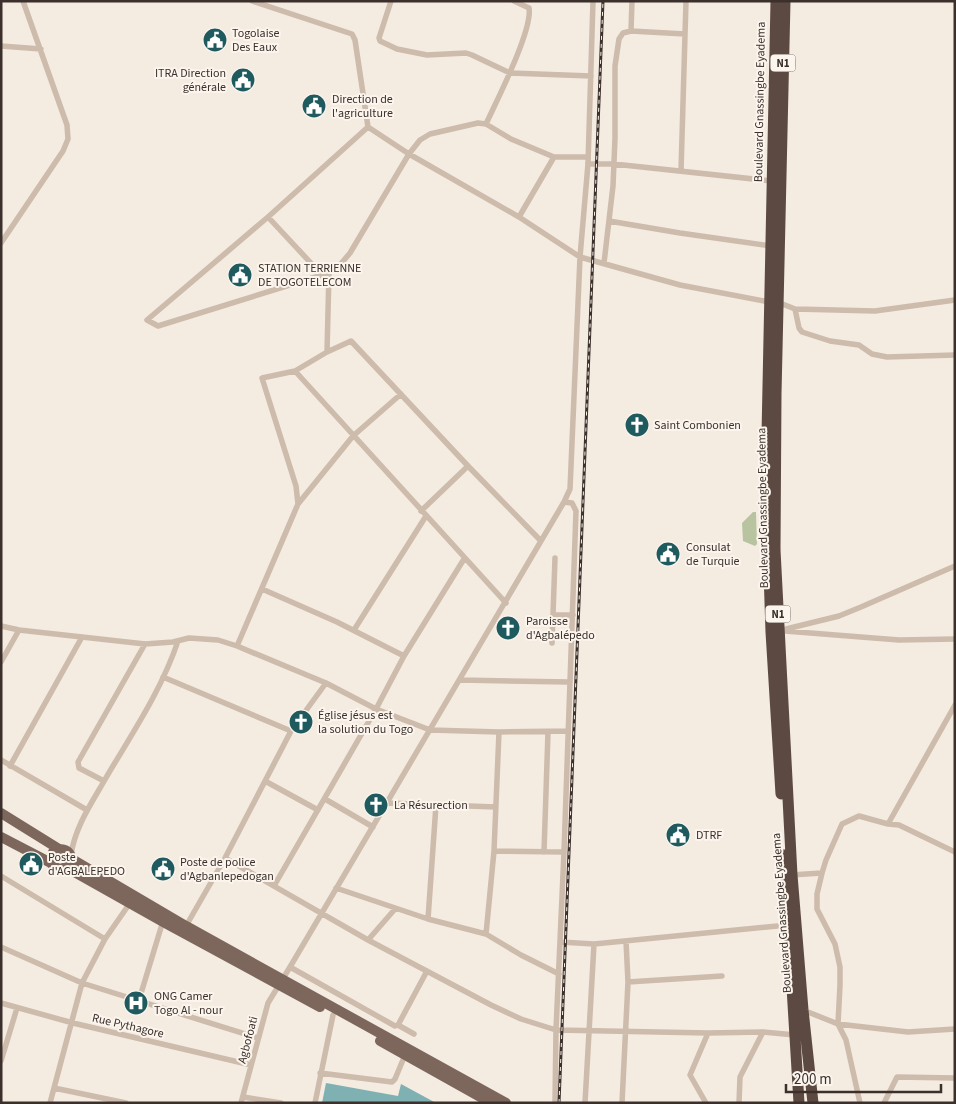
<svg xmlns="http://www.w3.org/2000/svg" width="956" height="1104" font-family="'Source Sans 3',sans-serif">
	<rect width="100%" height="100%" fill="#f4ebe1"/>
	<!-- green -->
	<path fill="#b8c4a0" d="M 753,512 L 756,512 L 756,514 L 757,544 L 755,546 L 743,541 L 742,523 Z"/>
	<!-- water -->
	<path fill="#7fb0b2" d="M 326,1083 L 398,1096 L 401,1084 L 436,1103 L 322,1103 Z"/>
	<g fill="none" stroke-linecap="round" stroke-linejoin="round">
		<!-- street -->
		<path stroke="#cdbbac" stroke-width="5.5" d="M 252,1 L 352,34 L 355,40 L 368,127 L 409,154 L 519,217 L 580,257 L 680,285 L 785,305 L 795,309 L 875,311 L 955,300
			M 391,1 L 379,38 L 380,41 L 397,49 L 427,55 L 466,53 L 472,55 L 510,73 L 591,76
			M 631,31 L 632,1
			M 1,46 L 41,49
			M 486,124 C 496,102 533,30 529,8 L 514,1
			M 368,127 L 268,217 L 147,320 L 158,326 L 322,275 L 339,266 L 350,253 L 409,154 L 420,140 L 430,134 L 478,123 L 486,124 L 511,139 L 554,157 L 588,157
			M 588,164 L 614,164 L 772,181
			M 681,171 L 686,1
			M 268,217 L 322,275
			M 519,217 L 554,157
			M 609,221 L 680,233 L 771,246
			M 1,243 L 63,151 L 68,139 L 67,125 L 23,1
			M 604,263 L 613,186 L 615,138 L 615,66 L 619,39 L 623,33 L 631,31 L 685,34
			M 795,309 L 799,328 L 802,332 L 830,341 L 859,345 L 872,354 L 887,357 L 955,355
			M 327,352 L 329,272
			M 295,371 L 506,603
			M 298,504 L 296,486 L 262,378 L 295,371 L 327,352 L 351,341 L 468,466 L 541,541
			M 421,511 L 468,466
			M 262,589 L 337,622 L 404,656
			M 554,615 L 573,615
			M 1,626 L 19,630 L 145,644 L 173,642 L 189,638 L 218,640 L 237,646 L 326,683 L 376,709 L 430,730 L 499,732 L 567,731
			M 354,630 L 426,516
			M 778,631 L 839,616 L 861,607 L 955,566
			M 785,631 L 899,640 L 955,639
			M 552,643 L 555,558
			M 237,646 L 298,504 L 353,436 L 401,394
			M 1,662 L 19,630
			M 163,677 L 291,731
			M 460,680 L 569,682
			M 1,760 L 87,810
			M 10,766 L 82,637
			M 104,781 L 79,768 L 78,762 L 145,644
			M 265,781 L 318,810
			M 325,799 L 373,827
			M 387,803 L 496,807
			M 888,824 L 899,825 L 955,852
			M 494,851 L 564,852
			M 544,852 L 548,732
			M 71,855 C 75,826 93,801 107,776 C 133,732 162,689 178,641
			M 225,858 L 368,940 L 491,1005 L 521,1019 L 556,1030 L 708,1033 L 763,1032 L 795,1035
			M 822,873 L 817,894 L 817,909 L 835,944 L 840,967 L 840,985 L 838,1024 L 846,1040 L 860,1103
			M 791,875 L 822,873 L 826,860 L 842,824 L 859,816 L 888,824 L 955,705
			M 1,876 L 105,939
			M 274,886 L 376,709 L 404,656 L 464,559
			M 336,888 L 428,919 L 486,934 L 521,955 L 559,974
			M 428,919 L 436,805
			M 186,926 L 225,858 L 291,731 L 326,683
			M 486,934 L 494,851 L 499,732
			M 368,940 L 395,909
			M 560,942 L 594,944 L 788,925
			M 1,947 L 82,983 L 258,1038
			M 290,967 L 395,1026 L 398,1025 L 427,971
			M 628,982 L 722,976
			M 139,1000 L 163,921
			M 1,1003 L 73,1023 L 251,1065
			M 803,1010 L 838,1024 L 908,1032 L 955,1029
			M 398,1025 L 414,1034
			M 1,1061 L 17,1008
			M 320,1073 L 392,1082 L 395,1079 L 405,1055
			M 54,1088 L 126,1103
			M 243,1097 L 281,1103
			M 50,1103 L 82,983 L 105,939 L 130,903
			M 241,1103 L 268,1003 L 290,967 L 564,502 L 570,489 L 580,257 L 588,164 L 593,1
			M 315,1103 L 333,1015
			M 555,1103 L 556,1030 L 564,852 L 576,511 L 572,503 L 564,502
			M 585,1103 L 594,944
			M 622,1103 L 628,982 L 626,941
			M 706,1103 L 690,1075 L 708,1033
			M 739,1103 L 740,1077 L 763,1032
			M 884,1103 L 897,1077 L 955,1078"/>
		<!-- primary -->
		<path stroke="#7d675c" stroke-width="10" d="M 1,813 L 59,849
			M 1,837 L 51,863 L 53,866 L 60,869 L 69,866 C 76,854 64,844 53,852 L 51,863
			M 72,859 L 186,926 L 506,1103
			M 67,868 L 163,922 L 320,1007
			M 380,1041 L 491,1103"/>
		<!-- highway -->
		<path stroke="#5c4a42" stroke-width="11" d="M 776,1 L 766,482 L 771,632 L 781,794
			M 785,1 L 776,394 L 775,550 L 792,875 L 803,1010 L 813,1103
			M 784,855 L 799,1103"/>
		<defs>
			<path id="rail" d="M 559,1103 L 603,1"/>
		</defs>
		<!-- rail casing -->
		<use href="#rail" stroke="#3b302b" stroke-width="3"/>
		<!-- rail -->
		<use href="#rail" stroke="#fbf5ee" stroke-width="1" stroke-dasharray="4" stroke-linecap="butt"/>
	</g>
	<!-- icons -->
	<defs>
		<symbol id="civic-disc" viewBox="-11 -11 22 22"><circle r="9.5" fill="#1f5a5e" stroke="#fbf5ee"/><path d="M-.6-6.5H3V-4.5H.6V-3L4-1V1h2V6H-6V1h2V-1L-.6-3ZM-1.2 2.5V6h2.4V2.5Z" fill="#fff"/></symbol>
		<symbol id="church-disc" viewBox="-11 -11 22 22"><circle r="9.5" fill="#1f5a5e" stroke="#fbf5ee"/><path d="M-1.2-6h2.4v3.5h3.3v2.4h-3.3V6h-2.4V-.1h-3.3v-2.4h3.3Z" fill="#fff"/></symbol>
		<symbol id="hospital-disc" viewBox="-11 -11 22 22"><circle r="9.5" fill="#1f5a5e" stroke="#fbf5ee"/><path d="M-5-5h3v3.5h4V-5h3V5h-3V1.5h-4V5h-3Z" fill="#fff"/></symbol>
	</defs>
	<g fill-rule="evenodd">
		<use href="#civic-disc" x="201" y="26" width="28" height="28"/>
		<use href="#civic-disc" x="229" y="66" width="28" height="28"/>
		<use href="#civic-disc" x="300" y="92" width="28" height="28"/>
		<use href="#civic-disc" x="226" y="261" width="28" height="28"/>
		<use href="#church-disc" x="623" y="411" width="28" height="28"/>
		<use href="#civic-disc" x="654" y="540" width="28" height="28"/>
		<use href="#church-disc" x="494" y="614" width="28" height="28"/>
		<use href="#church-disc" x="287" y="708" width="28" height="28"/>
		<use href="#church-disc" x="362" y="791" width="28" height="28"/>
		<use href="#civic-disc" x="664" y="821" width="28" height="28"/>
		<use href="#civic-disc" x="17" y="850" width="28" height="28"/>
		<use href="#civic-disc" x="149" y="855" width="28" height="28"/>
		<use href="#hospital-disc" x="122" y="989" width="28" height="28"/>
	</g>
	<g text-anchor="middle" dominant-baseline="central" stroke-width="4" stroke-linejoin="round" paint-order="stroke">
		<!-- shield labels -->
		<g fill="#fbf5ee" stroke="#756b66" stroke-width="1">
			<rect x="770.5" y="54.5" width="25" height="17" rx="4"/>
			<rect x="765.5" y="605.5" width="25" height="17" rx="4"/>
		</g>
		<g font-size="11" font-weight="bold" fill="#3b302b">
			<text x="783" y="63">N1</text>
			<text x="778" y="614">N1</text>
		</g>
		<!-- poi labels -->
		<g font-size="12" fill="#3b302b" stroke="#fbf5ee" text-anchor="start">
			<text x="232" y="33">Togolaise<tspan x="232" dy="14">Des Eaux</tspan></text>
			<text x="226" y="73" text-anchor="end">ITRA Direction<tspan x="226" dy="14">générale</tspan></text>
			<text x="332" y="99">Direction de<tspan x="332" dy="14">l'agriculture</tspan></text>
			<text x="258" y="268">STATION TERRIENNE<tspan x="258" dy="14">DE TOGOTELECOM</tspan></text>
			<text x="654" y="425">Saint Combonien</text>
			<text x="686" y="547">Consulat<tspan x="686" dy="14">de Turquie</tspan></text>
			<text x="526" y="621">Paroisse<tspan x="526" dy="14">d'Agbalépedo</tspan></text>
			<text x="318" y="715">Église jésus est<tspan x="318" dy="14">la solution du Togo</tspan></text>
			<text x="394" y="805">La Résurection</text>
			<text x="696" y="835">DTRF</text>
			<text x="48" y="857">Poste<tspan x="48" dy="14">d'AGBALEPEDO</tspan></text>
			<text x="180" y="862">Poste de police<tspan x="180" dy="14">d'Agbanlepedogan</tspan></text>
			<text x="154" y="996">ONG Camer<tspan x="154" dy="14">Togo Al - nour</tspan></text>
		</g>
		<!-- street labels -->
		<g font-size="12" fill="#3b302b" stroke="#fbf5ee">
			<text transform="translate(760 102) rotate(-89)">Boulevard Gnassingbe Eyadema</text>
			<text transform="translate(763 508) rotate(-91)">Boulevard Gnassingbe Eyadema</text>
			<text transform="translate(782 913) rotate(-94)">Boulevard Gnassingbe Eyadema</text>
			<text transform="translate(128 1026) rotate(13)">Rue Pythagore</text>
			<text transform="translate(248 1040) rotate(-75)">Agbofoati</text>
		</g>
	</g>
	<!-- border -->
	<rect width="956" height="1104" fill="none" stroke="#3b302b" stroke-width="5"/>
	<!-- scale -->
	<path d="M786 1084v8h155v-8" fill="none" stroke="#3b302b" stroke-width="2.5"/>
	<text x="794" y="1084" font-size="15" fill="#3b302b" stroke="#fbf5ee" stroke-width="4" paint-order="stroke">200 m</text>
</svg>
